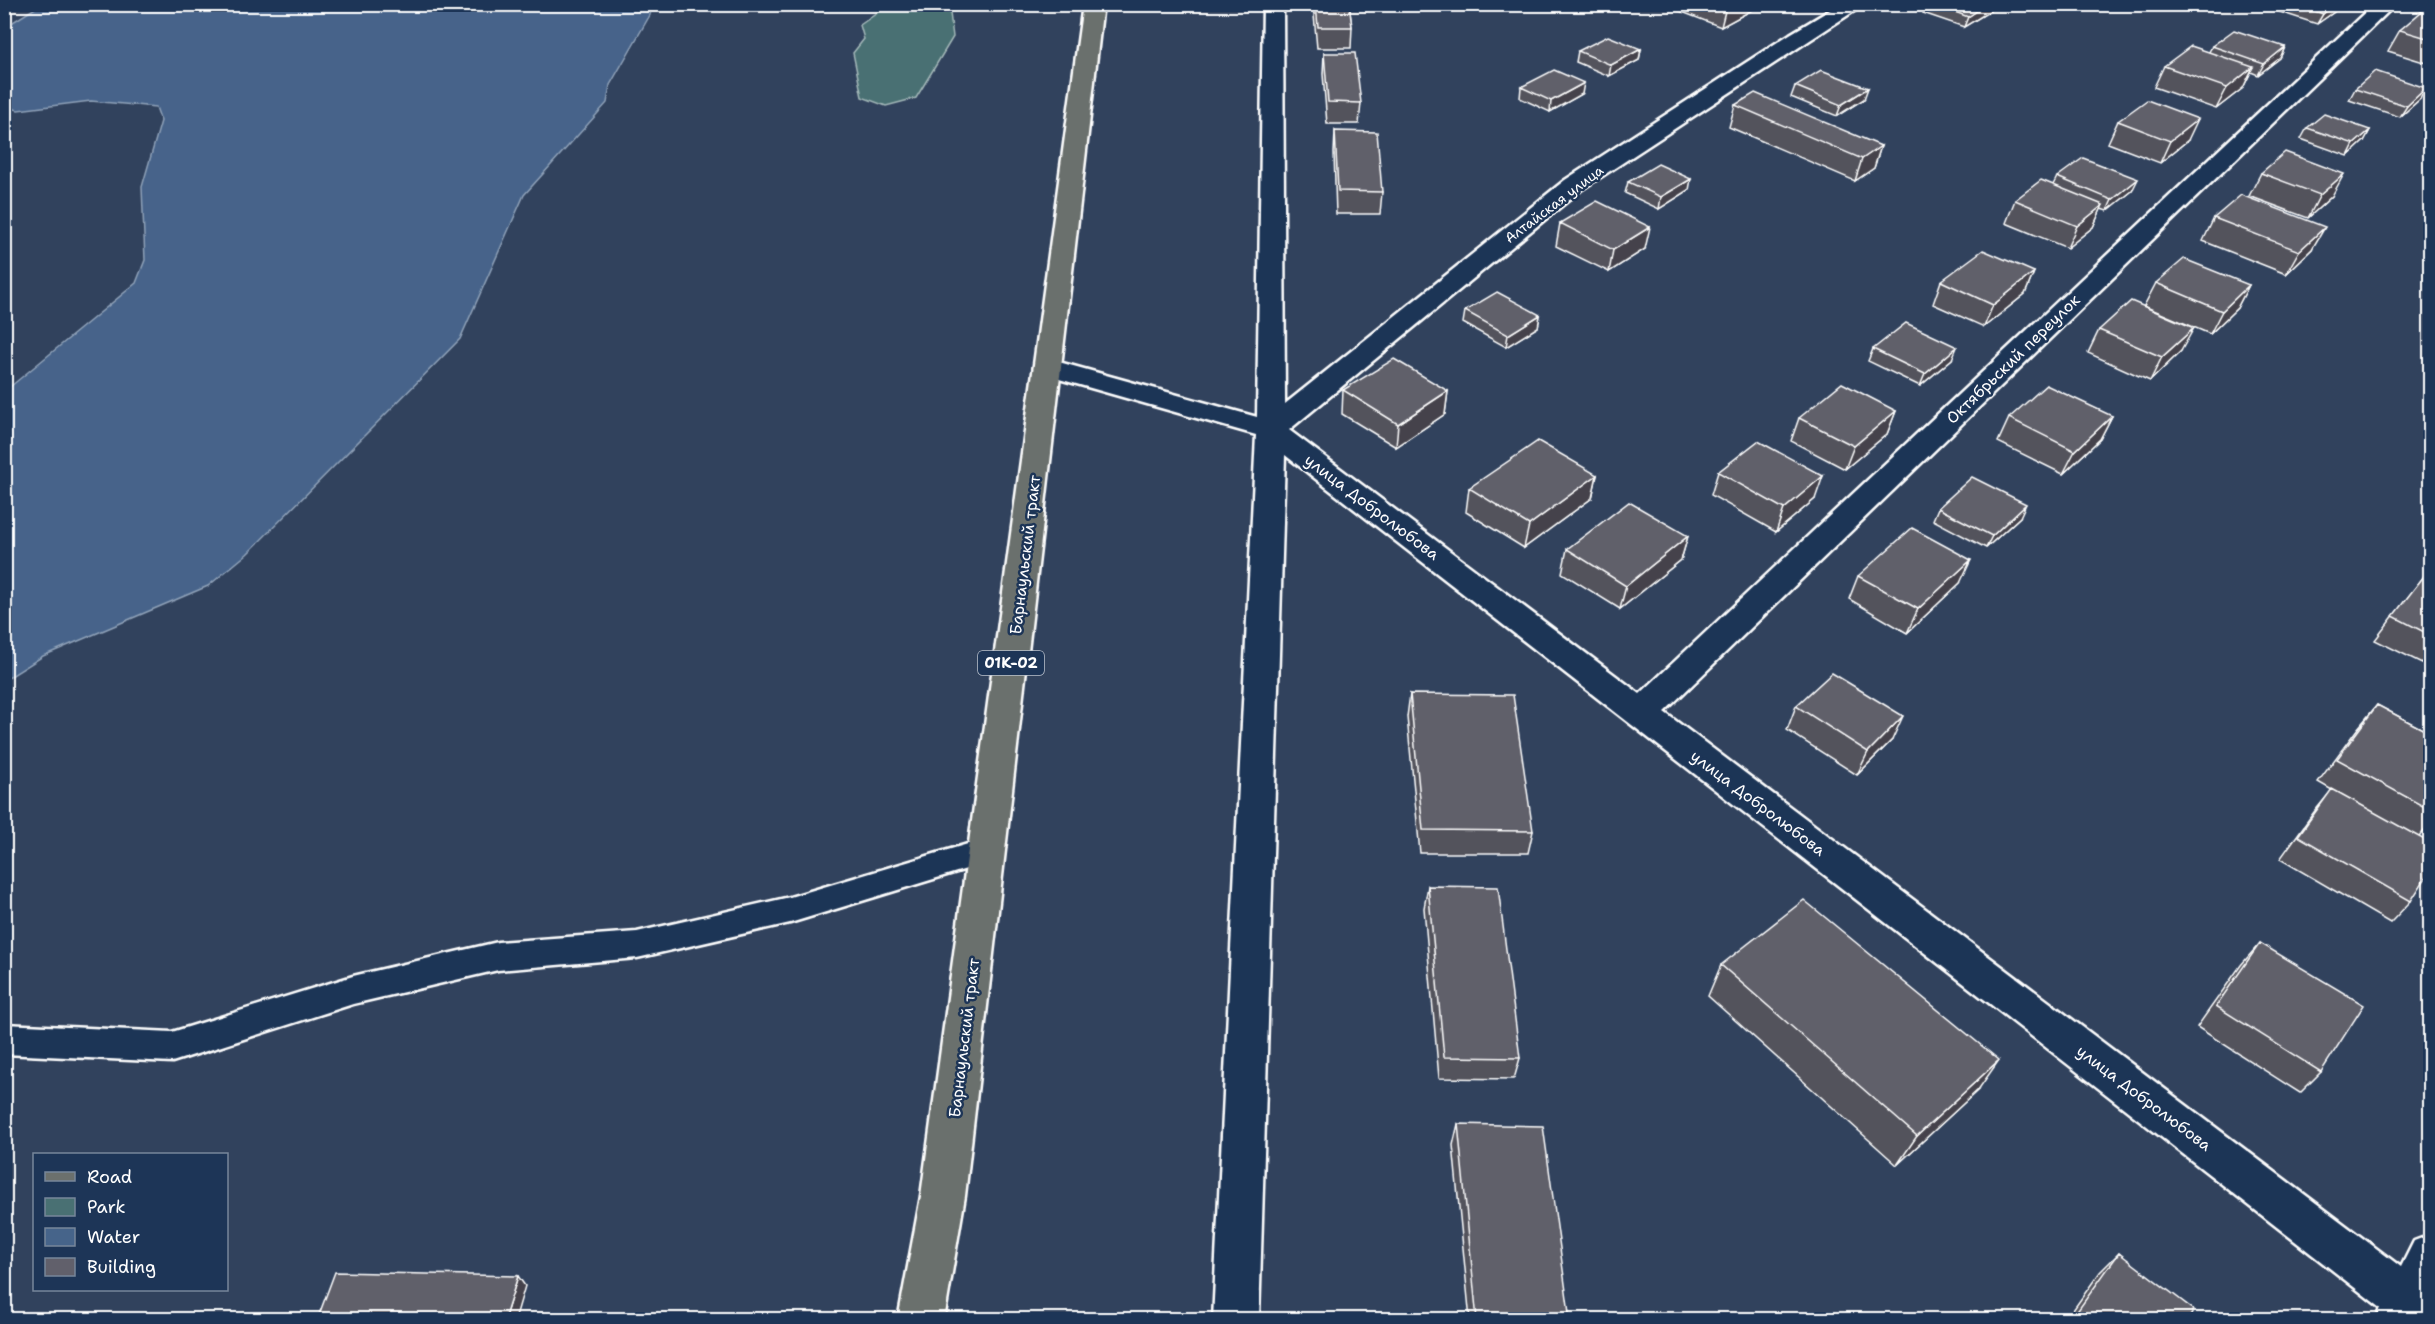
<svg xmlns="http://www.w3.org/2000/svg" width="2435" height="1324" font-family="'Shantell Sans',sans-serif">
	<rect width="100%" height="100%" fill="#31425d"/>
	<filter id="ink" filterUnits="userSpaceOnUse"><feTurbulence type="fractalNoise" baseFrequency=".0167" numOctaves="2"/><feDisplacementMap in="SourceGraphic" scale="12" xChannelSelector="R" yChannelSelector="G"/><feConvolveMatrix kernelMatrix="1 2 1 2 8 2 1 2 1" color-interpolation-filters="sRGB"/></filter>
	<g filter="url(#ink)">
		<!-- green -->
		<path fill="#497073" stroke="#a4b8b9" stroke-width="1.5" d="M 878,5 L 949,5 L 953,37 L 916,98 L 886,106 L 862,97 L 853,53 L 864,39 L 860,25 L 877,13 Z"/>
		<!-- water -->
		<path fill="#46648a" stroke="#90a2b9" stroke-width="1.5" d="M 40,5 L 652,5 L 650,15 L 610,85 L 607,103 L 524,195 L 460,339 L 247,554 L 208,586 L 43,656 L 5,680 L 5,391 L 136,283 L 145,260 L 142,187 L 161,121 L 156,107 L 91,101 L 18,110 L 5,106 L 5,27 Z"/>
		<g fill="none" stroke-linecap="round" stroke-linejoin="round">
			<defs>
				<path id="service" d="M 988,838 L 999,841 L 1003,850 L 999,859 L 790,923 L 637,958 L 498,970 L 353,1004 L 172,1062 L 4,1054 L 4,1024 L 172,1032 L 353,976 L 498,942 L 637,932 L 790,897 Z"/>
				<path id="minor" d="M 1263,4 L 1283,4 L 1285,404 L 1565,180 L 1790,34 L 1840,4 L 1865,4 L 1581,190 L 1289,430 L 1640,694 L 2374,4 L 2396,4 L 1664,712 L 2401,1267 L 2414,1241 L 2430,1235 L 2430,1320 L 2376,1320 L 2381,1308 L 1285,455 L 1259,1320 L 1213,1320 L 1256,435 L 1038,373 L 1034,367 L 1038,361 L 1048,359 L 1257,417 Z"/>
				<path id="primary" d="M 1083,4 L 1103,4 L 965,1196 L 944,1320 L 898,1320 L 921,1196 Z"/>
			</defs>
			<!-- service casing -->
			<use href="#service" stroke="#fff" stroke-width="5"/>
			<!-- minor casing -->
			<use href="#minor" stroke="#fff" stroke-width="5"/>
			<!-- primary casing -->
			<use href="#primary" stroke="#fff" stroke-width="5"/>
			<!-- service -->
			<use href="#service" fill="#1d3557" fill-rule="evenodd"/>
			<!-- minor -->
			<use href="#minor" fill="#1d3557" fill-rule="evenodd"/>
			<!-- primary -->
			<use href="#primary" fill="#6b706d" fill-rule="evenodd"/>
		</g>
		<!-- wall -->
		<path fill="#53535c" stroke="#fff" stroke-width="1.5" d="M 1313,4 L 1349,4 L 1352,27 L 1351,48 L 1317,48 Z
			M 1678,4 L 1755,4 L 1754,9 L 1721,27 L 1677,10 Z
			M 1926,4 L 1992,4 L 1990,11 L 1964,27 L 1923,13 Z
			M 2284,4 L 2337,4 L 2334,12 L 2317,24 L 2280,12 Z
			M 2430,7 L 2430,64 L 2388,51 L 2400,30 Z
			M 2212,46 L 2285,47 L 2280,58 L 2258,75 L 2251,72 L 2243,88 L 2216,109 L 2154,87 L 2164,66 L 2209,52 Z
			M 1641,49 L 1639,60 L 1609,76 L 1576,62 L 1578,51 Z
			M 1324,53 L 1361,103 L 1359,124 L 1327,124 L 1323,74 Z
			M 1795,86 L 1864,99 L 1837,116 L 1791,97 Z
			M 1521,87 L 1582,94 L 1550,112 L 1520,98 Z
			M 2355,89 L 2420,99 L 2400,117 L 2349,100 Z
			M 1735,105 L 1881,146 L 1874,168 L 1855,181 L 1729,127 Z
			M 2118,121 L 2188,140 L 2160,163 L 2108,143 Z
			M 2307,128 L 2370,130 L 2364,141 L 2348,156 L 2301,139 Z
			M 1335,131 L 1382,192 L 1380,214 L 1336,214 L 1334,153 Z
			M 2261,173 L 2332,196 L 2308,218 L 2249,196 Z
			M 2057,177 L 2132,191 L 2107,211 L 2101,209 L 2093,227 L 2067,248 L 2006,223 L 2015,200 L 2053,185 Z
			M 1628,182 L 1689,190 L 1659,209 L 1625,193 Z
			M 2214,218 L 2312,249 L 2286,274 L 2203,241 Z
			M 1560,223 L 1645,249 L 1609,272 L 1556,246 Z
			M 2034,272 L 2025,294 L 1984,327 L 1933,304 L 1941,281 Z
			M 2156,283 L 2249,285 L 2237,308 L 2210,334 L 2144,306 Z
			M 1465,311 L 1540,315 L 1538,327 L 1506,347 L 1463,323 Z
			M 2099,330 L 2181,351 L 2150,381 L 2088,353 Z
			M 1873,349 L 1952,359 L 1920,386 L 1868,361 Z
			M 1343,390 L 1448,391 L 1445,414 L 1396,447 L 1342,414 Z
			M 1896,411 L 1887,434 L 1845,469 L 1791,441 L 1799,418 Z
			M 2112,416 L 2100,439 L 2063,474 L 1998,442 L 2009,418 Z
			M 1718,472 L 1815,499 L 1776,532 L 1711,495 Z
			M 1597,475 L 1592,498 L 1524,548 L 1466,512 L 1469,488 Z
			M 1938,508 L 2020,517 L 1986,548 L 1933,520 Z
			M 1688,536 L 1681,560 L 1620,609 L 1562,573 L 1567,549 Z
			M 2428,571 L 2430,572 L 2430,667 L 2375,640 Z
			M 1858,576 L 1960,583 L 1907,633 L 1849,599 Z
			M 1410,694 L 1533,831 L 1528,853 L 1420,853 L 1407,717 Z
			M 2377,705 L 2430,733 L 2430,824 L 2419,837 L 2411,901 L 2390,923 L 2280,859 L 2314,812 L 2332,790 L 2318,782 L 2358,728 Z
			M 1796,706 L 1892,740 L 1857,775 L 1787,730 Z
			M 1428,886 L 1520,1058 L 1514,1079 L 1439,1078 L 1424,908 Z
			M 2260,943 L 2321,1072 L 2300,1093 L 2197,1027 L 2241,965 Z
			M 1721,965 L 1978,1090 L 1897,1165 L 1708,996 Z
			M 1458,1124 L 1570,1320 L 1470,1320 L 1453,1145 Z
			M 2119,1253 L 2188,1320 L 2066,1320 L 2100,1272 Z"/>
		<!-- shaded-wall -->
		<path fill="#44434b" stroke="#fff" stroke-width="1.5" d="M 1730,4 L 1755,4 L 1754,9 L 1721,27 L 1726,7 Z
			M 1987,4 L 1992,4 L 1990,11 L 1964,27 L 1968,17 Z
			M 2335,4 L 2337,4 L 2334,12 L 2317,24 L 2323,14 Z
			M 2285,47 L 2280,58 L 2258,75 L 2264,64 Z
			M 1641,49 L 1639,60 L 1609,76 L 1611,65 Z
			M 2253,67 L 2243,88 L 2216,109 L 2227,88 Z
			M 1584,83 L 1582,94 L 1550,112 L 1551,101 Z
			M 1868,88 L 1864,99 L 1837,116 L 1841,105 Z
			M 2426,88 L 2420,99 L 2400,117 L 2407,106 Z
			M 2198,119 L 2188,140 L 2160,163 L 2170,141 Z
			M 2370,130 L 2364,141 L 2348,156 L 2354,144 Z
			M 1881,146 L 1874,168 L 1855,181 L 1862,159 Z
			M 2344,174 L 2332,196 L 2308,218 L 2320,195 Z
			M 1691,179 L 1689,190 L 1659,209 L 1661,197 Z
			M 2138,179 L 2132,191 L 2107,211 L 2112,200 Z
			M 2103,205 L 2093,227 L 2067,248 L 2077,226 Z
			M 1650,227 L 1645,249 L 1609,272 L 1613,250 Z
			M 2325,227 L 2312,249 L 2286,274 L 2299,251 Z
			M 2034,272 L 2025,294 L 1984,327 L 1993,305 Z
			M 2249,285 L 2237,308 L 2210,334 L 2222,311 Z
			M 1540,315 L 1538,327 L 1506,347 L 1508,335 Z
			M 2194,328 L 2181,351 L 2150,381 L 2162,357 Z
			M 1957,347 L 1952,359 L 1920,386 L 1925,374 Z
			M 1448,391 L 1445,414 L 1396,447 L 1398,424 Z
			M 1896,411 L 1887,434 L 1845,469 L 1854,446 Z
			M 2112,416 L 2100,439 L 2063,474 L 2075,451 Z
			M 1597,475 L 1592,498 L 1524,548 L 1529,525 Z
			M 1823,476 L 1815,499 L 1776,532 L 1784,509 Z
			M 2026,504 L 2020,517 L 1986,548 L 1992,536 Z
			M 1688,536 L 1681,560 L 1620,609 L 1626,586 Z
			M 1971,560 L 1960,583 L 1907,633 L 1918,609 Z
			M 1903,716 L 1892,740 L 1857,775 L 1868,752 Z
			M 1999,1060 L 1978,1090 L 1897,1165 L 1917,1136 Z
			M 518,1276 L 525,1286 L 515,1320 L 504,1320 Z"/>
		<!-- building -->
		<path fill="#61606b" stroke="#fff" stroke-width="1.5" d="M 1316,4 L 1349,4 L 1352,27 L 1318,27 Z
			M 1934,4 L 1987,4 L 1968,17 Z
			M 2294,4 L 2335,4 L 2323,14 Z
			M 2428,6 L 2430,7 L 2430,39 L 2400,30 Z
			M 2234,30 L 2285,47 L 2264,64 L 2212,46 Z
			M 1608,36 L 1641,49 L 1611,65 L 1578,51 Z
			M 2191,46 L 2253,67 L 2227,88 L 2164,66 Z
			M 1324,53 L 1355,53 L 1361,103 L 1328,102 Z
			M 1554,70 L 1584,83 L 1551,101 L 1521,87 Z
			M 1821,70 L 1868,88 L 1841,105 L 1795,86 Z
			M 2375,71 L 2426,88 L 2407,106 L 2355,89 Z
			M 1755,93 L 1881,146 L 1862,159 L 1735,105 Z
			M 2147,100 L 2198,119 L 2170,141 L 2118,121 Z
			M 2324,114 L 2370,130 L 2354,144 L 2307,128 Z
			M 1335,131 L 1377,132 L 1382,192 L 1338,191 Z
			M 2285,152 L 2344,174 L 2320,195 L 2261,173 Z
			M 2083,158 L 2138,179 L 2112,200 L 2057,177 Z
			M 1658,164 L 1691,179 L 1661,197 L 1628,182 Z
			M 2041,180 L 2103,205 L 2077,226 L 2015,200 Z
			M 2241,195 L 2325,227 L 2299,251 L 2214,218 Z
			M 1597,201 L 1650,227 L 1613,250 L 1560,223 Z
			M 1983,250 L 2034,272 L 1993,305 L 1941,281 Z
			M 2184,259 L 2249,285 L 2222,311 L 2156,283 Z
			M 1497,292 L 1540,315 L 1508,335 L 1465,311 Z
			M 2131,301 L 2194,328 L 2162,357 L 2099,330 Z
			M 1906,323 L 1957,347 L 1925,374 L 1873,349 Z
			M 1394,359 L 1448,391 L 1398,424 L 1343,390 Z
			M 1842,383 L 1896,411 L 1854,446 L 1799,418 Z
			M 2046,385 L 2112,416 L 2075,451 L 2009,418 Z
			M 1538,441 L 1597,475 L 1529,525 L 1469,488 Z
			M 1758,441 L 1823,476 L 1784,509 L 1718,472 Z
			M 1972,477 L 2026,504 L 1992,536 L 1938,508 Z
			M 1629,502 L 1688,536 L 1626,586 L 1567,549 Z
			M 1912,528 L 1971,560 L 1918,609 L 1858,576 Z
			M 2428,571 L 2430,572 L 2430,635 L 2393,616 Z
			M 1832,673 L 1903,716 L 1868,752 L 1796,706 Z
			M 1410,694 L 1513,695 L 1533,831 L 1423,830 Z
			M 2377,705 L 2430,733 L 2430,810 L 2337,759 Z
			M 2332,789 L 2430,843 L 2430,871 L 2411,901 L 2298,836 Z
			M 1428,886 L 1498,887 L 1520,1058 L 1444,1057 Z
			M 1804,900 L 1999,1060 L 1917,1136 L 1721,965 Z
			M 2260,943 L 2364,1005 L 2321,1072 L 2216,1006 Z
			M 1458,1124 L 1543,1126 L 1570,1320 L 1477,1320 Z
			M 2119,1253 L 2194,1310 L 2188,1320 L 2071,1320 Z
			M 335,1272 L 518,1276 L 504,1320 L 317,1320 Z"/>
	</g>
	<g text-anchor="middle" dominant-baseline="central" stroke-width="5" stroke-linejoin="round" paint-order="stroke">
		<!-- far-street labels -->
		<g font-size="14" fill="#fff" stroke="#1d3557">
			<text transform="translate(1554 204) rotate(-37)">Алтайская улица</text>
		</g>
		<!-- shield labels -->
		<rect fill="#1d3557" stroke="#bbc2cd" stroke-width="1.5" x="978" y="651" width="66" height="24" rx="4.5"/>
		<g font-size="15" font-weight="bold" fill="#fff">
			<text x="1011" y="663">01К-02</text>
		</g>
		<!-- street labels -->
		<g font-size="16" fill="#fff" stroke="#1d3557">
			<text transform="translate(2013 359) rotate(-44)">Октябрьский переулок</text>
			<text transform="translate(1372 507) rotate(37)">улица Добролюбова</text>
			<text transform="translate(1025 555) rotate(-83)">Барнаульский тракт</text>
			<text transform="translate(1758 803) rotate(37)">улица Добролюбова</text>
			<text transform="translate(964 1038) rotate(-83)">Барнаульский тракт</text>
			<text transform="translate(2144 1098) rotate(37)">улица Добролюбова</text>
		</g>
	</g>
	<!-- margin -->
	<rect width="2435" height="1324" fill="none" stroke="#1d3557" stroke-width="24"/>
	<rect x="12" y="12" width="2411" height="1300" fill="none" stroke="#fff" stroke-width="2" filter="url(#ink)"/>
	<!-- legend -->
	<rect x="33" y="1153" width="195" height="138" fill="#1d3557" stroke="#77869a" stroke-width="1.5"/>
	<rect x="45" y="1172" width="30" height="9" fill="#6b706d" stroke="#77869a" stroke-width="1.5"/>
	<text x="87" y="1183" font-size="18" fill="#ffffff">Road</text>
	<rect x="45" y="1198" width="30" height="18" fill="#497073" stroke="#77869a" stroke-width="1.5"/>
	<text x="87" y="1213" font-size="18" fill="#ffffff">Park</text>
	<rect x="45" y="1228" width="30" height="18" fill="#46648a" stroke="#77869a" stroke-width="1.5"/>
	<text x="87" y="1243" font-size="18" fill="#ffffff">Water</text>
	<rect x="45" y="1258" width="30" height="18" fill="#61606b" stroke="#77869a" stroke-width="1.5"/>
	<text x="87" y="1273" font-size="18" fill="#ffffff">Building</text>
</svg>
